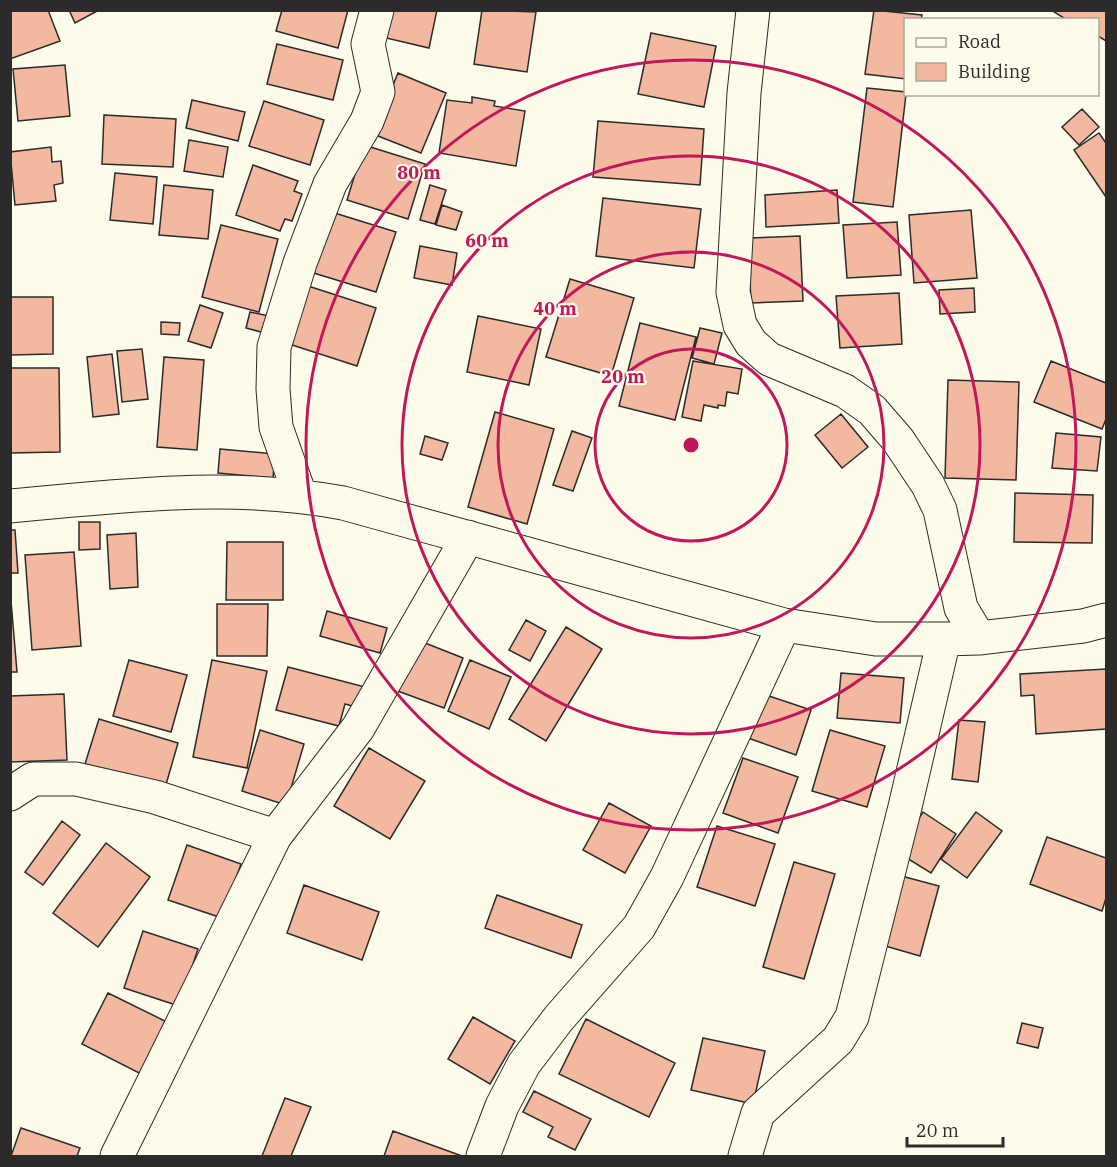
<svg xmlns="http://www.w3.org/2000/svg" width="1117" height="1167" font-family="'IBM Plex Serif',serif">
	<rect width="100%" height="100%" fill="#fdfbea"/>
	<!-- building -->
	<path fill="#f2b8a0" stroke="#2b2b2b" stroke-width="1.5" d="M 10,10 L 48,10 L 60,41 L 10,59 Z
		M 69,10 L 99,10 L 75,23 Z
		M 282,10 L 348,10 L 338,48 L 276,31 Z
		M 389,10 L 437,10 L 429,48 L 382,37 Z
		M 482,10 L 536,12 L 527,72 L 474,64 Z
		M 874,10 L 922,15 L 921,20 L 906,20 L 906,79 L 865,74 Z
		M 1051,10 L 1106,10 L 1106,41 L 1098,36 L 1098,20 L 1067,20 Z
		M 651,33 L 716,46 L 704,107 L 638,94 Z
		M 277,44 L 343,60 L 333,100 L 267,84 Z
		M 65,65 L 70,116 L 18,121 L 13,69 Z
		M 398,73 L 446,93 L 421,153 L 373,134 Z
		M 867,88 L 906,92 L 906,94 L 893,207 L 853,202 Z
		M 472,97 L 495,101 L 494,106 L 525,111 L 516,166 L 439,153 L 447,100 L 472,103 Z
		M 192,100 L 245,112 L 238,141 L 186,128 Z
		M 264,101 L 324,120 L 310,165 L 249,146 Z
		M 1082,109 L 1099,127 L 1079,145 L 1062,127 Z
		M 104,115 L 176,119 L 173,167 L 102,164 Z
		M 598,121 L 704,129 L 700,185 L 593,177 Z
		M 1099,133 L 1106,143 L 1106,197 L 1074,150 Z
		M 189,140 L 228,147 L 223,177 L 184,171 Z
		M 364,145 L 425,164 L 408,219 L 347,200 Z
		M 51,147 L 52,162 L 61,161 L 63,183 L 54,185 L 56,201 L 15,205 L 10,152 Z
		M 253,165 L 298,181 L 294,191 L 302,194 L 292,221 L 285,219 L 280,231 L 236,215 Z
		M 115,173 L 157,177 L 153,224 L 110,220 Z
		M 164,185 L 213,190 L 208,239 L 159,235 Z
		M 430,185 L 446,190 L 435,224 L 420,220 Z
		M 837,190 L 839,223 L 766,227 L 765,195 Z
		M 603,198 L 701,209 L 694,268 L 596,256 Z
		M 442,205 L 462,212 L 456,230 L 436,225 Z
		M 325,210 L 396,232 L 376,292 L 307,271 Z
		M 971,210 L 977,278 L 914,283 L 909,215 Z
		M 897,222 L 901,275 L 847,278 L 843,225 Z
		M 221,225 L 278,239 L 259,312 L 202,297 Z
		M 800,236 L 803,301 L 751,303 L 748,238 Z
		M 420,246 L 457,253 L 452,285 L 414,278 Z
		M 570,279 L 634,298 L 611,376 L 546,357 Z
		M 305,285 L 376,308 L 357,366 L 286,343 Z
		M 974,288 L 975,312 L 940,314 L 939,290 Z
		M 899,293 L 902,344 L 840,348 L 836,296 Z
		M 10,297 L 53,297 L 53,354 L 10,355 Z
		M 200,305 L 223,313 L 211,348 L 188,341 Z
		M 250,312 L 269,316 L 265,333 L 246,328 Z
		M 478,316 L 541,329 L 529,385 L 467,372 Z
		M 161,322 L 180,323 L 179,335 L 161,334 Z
		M 640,323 L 696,337 L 675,420 L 619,406 Z
		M 700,328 L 722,333 L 714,364 L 692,358 Z
		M 142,349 L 148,399 L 122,402 L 117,351 Z
		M 112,354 L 119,414 L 93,417 L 87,357 Z
		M 164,357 L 204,360 L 197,450 L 157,447 Z
		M 693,361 L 742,369 L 738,394 L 727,392 L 725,406 L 718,405 L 718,408 L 704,405 L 701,421 L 682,417 Z
		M 1051,361 L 1106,383 L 1106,419 L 1102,429 L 1034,402 Z
		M 10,368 L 59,368 L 60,452 L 10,453 Z
		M 948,380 L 1019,382 L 1016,480 L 945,478 Z
		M 495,412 L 554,429 L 527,524 L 468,507 Z
		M 841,414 L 868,447 L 842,468 L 815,435 Z
		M 572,431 L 592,438 L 573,491 L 553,485 Z
		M 1056,433 L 1101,437 L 1097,471 L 1052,468 Z
		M 425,436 L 448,443 L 442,460 L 420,454 Z
		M 220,449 L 275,454 L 273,478 L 218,473 Z
		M 1015,493 L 1093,495 L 1092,543 L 1014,542 Z
		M 79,522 L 100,522 L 100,549 L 79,550 Z
		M 10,530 L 15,530 L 18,573 L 10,573 Z
		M 136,533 L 138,587 L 110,589 L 107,535 Z
		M 227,542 L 283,542 L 283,600 L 226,600 Z
		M 74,552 L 81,646 L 32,650 L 25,555 Z
		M 10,589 L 17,672 L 10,672 Z
		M 217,604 L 268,604 L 267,656 L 217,656 Z
		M 327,611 L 387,628 L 380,653 L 320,636 Z
		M 526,620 L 546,631 L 530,661 L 509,650 Z
		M 566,627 L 602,649 L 546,741 L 509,719 Z
		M 415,639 L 463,658 L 444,708 L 395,690 Z
		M 129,660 L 187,675 L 171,732 L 113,716 Z
		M 212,660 L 267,671 L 247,768 L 193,757 Z
		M 470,660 L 511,677 L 489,729 L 448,711 Z
		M 288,667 L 369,688 L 363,709 L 345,704 L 339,726 L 276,710 Z
		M 1106,669 L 1106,729 L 1036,734 L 1034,695 L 1021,696 L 1020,674 Z
		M 841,673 L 904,678 L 900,723 L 837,718 Z
		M 64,694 L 67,760 L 10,762 L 10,696 Z
		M 763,694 L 811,710 L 796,755 L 748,738 Z
		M 99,719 L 178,743 L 165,788 L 85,764 Z
		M 959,720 L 985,722 L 978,782 L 952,779 Z
		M 260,730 L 304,744 L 286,805 L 242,791 Z
		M 830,730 L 885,746 L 867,807 L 812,791 Z
		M 369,748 L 425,781 L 390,839 L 334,806 Z
		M 743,758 L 798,777 L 778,833 L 723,813 Z
		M 609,803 L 651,826 L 625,873 L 583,850 Z
		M 923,812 L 956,834 L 931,873 L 897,852 Z
		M 976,812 L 1002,831 L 967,878 L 941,859 Z
		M 62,821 L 80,835 L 43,885 L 25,872 Z
		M 717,826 L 775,844 L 755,906 L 697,887 Z
		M 1047,837 L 1106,858 L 1106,898 L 1102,911 L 1030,884 Z
		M 106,843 L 150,877 L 98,947 L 53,913 Z
		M 187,845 L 241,864 L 222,918 L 168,900 Z
		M 794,862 L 835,874 L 804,979 L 763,967 Z
		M 894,874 L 939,886 L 920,956 L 875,943 Z
		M 304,885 L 379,912 L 362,960 L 287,933 Z
		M 497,895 L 582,925 L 571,958 L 485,928 Z
		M 143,931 L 198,949 L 179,1006 L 124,988 Z
		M 108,993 L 173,1025 L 147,1077 L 82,1044 Z
		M 473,1017 L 515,1041 L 490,1084 L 448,1059 Z
		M 586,1019 L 675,1063 L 649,1117 L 559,1074 Z
		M 1022,1023 L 1043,1028 L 1038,1048 L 1017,1043 Z
		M 703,1038 L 765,1051 L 753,1104 L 691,1090 Z
		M 534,1091 L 591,1119 L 575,1150 L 548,1137 L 553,1127 L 523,1112 Z
		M 285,1098 L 311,1107 L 291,1156 L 262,1156 Z
		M 21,1128 L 80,1148 L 77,1156 L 11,1156 Z
		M 393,1131 L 462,1156 L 384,1156 Z"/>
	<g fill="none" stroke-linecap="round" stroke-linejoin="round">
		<defs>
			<path id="minor" d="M 753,10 L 744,93 L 733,292 L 740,325 L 751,343 L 769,359 L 845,391 L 872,410 L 898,440 L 928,485 L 940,510 L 961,608 L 979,638
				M 300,495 L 276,427 L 273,389 L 274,347 L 300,263 L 330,184 L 367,121 L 378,92 L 368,44 L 377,10
				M 10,506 C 122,496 231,482 343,503 L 784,625 L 876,639 L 944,639 L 979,638 L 1083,626 L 1106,620
				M 10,794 L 33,779 L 76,779 L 155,797 L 275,836
				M 117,1156 L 275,836 L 358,728 L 468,537
				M 483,1156 L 502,1106 L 524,1064 L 559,1018 L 639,927 L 667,877 L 784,625
				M 745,1156 L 758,1113 L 838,1040 L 852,1017 L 905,807 L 944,639"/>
		</defs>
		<!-- minor casing -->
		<use href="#minor" stroke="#2b2b2b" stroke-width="35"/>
		<!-- minor -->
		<use href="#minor" stroke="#fdfbea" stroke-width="33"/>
	</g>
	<!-- distance rings -->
	<g fill="none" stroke="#c2185b" stroke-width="3">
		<circle cx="691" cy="445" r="96"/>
		<circle cx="691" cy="445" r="193"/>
		<circle cx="691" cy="445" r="289"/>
		<circle cx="691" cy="445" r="385"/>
	</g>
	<circle cx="691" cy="445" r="9" fill="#c2185b" stroke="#fdfbea" stroke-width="3"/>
	<g font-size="18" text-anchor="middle" font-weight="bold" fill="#c2185b" stroke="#fdfbea" stroke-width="4.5" stroke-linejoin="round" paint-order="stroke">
		<text x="419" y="179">80 m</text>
		<text x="487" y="247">60 m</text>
		<text x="555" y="315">40 m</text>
		<text x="623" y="383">20 m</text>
	</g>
	<!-- border -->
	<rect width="1117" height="1167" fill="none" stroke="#2b2b2b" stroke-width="24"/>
	<!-- legend -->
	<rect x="904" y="18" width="195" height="78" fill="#fdfbea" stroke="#a9a89e" stroke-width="1.5"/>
	<rect x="916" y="38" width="30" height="9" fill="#fdfbea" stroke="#a9a89e" stroke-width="1.5"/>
	<text x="958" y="48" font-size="18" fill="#2b2b2b">Road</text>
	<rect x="916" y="63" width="30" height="18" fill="#f2b8a0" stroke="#a9a89e" stroke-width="1.5"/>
	<text x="958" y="78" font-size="18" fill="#2b2b2b">Building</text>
	<!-- scale -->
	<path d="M907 1137v9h96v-9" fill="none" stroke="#2b2b2b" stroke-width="3"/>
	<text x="916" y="1137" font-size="18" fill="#2b2b2b" stroke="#fdfbea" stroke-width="4.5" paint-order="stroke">20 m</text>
</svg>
